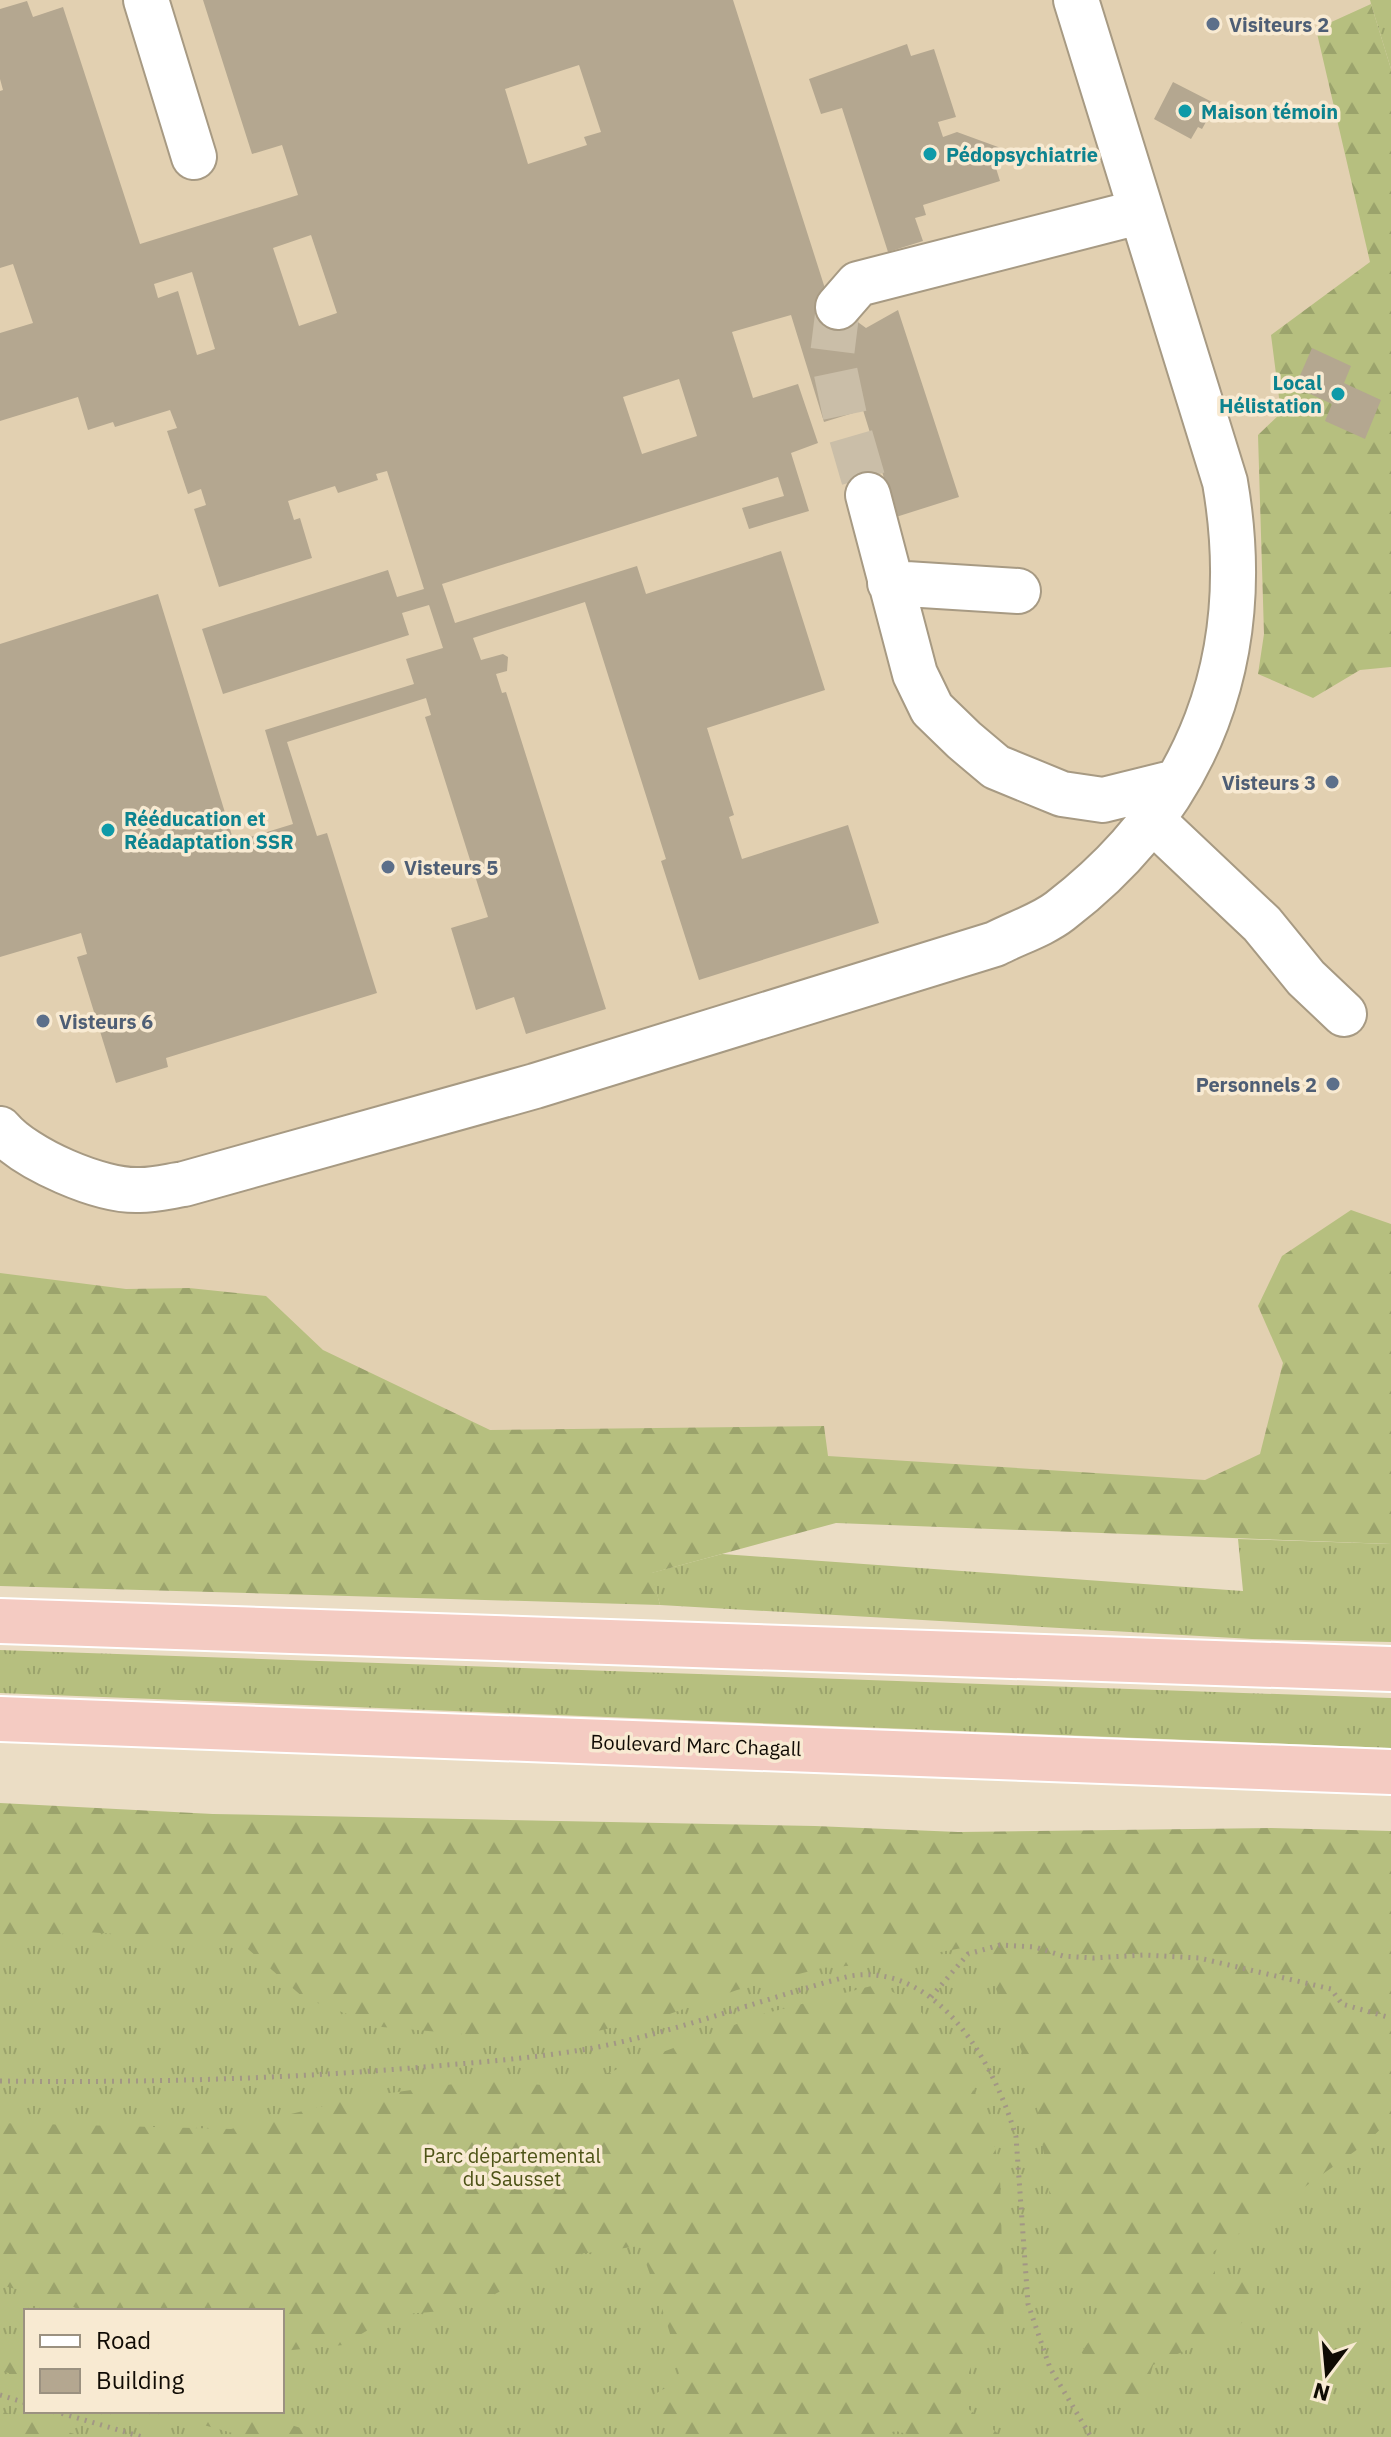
<svg xmlns="http://www.w3.org/2000/svg" width="1391" height="2437" font-family="'IBM Plex Sans',sans-serif">
	<defs>
		<pattern id="grass-tufts" width="24" height="20" patternUnits="userSpaceOnUse" patternTransform="scale(2)"><rect width="24" height="20" fill="#b6bf7f"/><path d="M3 7l-1-3M5 7V3M7 7l1-3M15 17l-1-3M17 17v-4M19 17l1-3" fill="none" stroke="#9ba36c"/></pattern>
		<pattern id="forest-firs" width="22" height="20" patternUnits="userSpaceOnUse" patternTransform="scale(2)"><rect width="22" height="20" fill="#b6bf7f"/><path d="M5 1l3.5 6h-7zM16 11l3.5 6h-7z" fill="#9ba36c"/></pattern>
	</defs>
	<rect width="100%" height="100%" fill="#ebddc5"/>
	<!-- built -->
	<path fill="#e2d0b1" d="M 0,0 L 1370,0 L 1391,69 L 1391,1541 L 0,1482 Z"/>
	<!-- grass -->
	<path fill="url(#grass-tufts)" fill-rule="evenodd" d="M 1370,0 L 1391,0 L 1391,69 L 1371,4 Z
		M 1238,1539 L 1391,1544 L 1391,1642 L 1252,1639 L 660,1605 L 651,1573 L 722,1554 L 1243,1591 Z
		M 0,1650 L 1391,1698 L 1391,1748 L 0,1693 Z
		M 0,1883 L 1391,1905 L 1391,2437 L 0,2437 ZM 26,2311 L 282,2311 L 282,2411 L 26,2411 Z"/>
	<!-- forest -->
	<path fill="url(#forest-firs)" d="M 1371,4 L 1391,69 L 1391,667 L 1360,670 L 1313,698 L 1258,674 L 1264,634 L 1258,435 L 1281,413 L 1271,335 L 1370,262 L 1316,29 Z
		M 1351,1210 L 1391,1224 L 1391,1544 L 836,1523 L 652,1573 L 660,1605 L 0,1586 L 0,1273 L 126,1289 L 189,1288 L 266,1296 L 323,1350 L 490,1430 L 824,1426 L 828,1456 L 1205,1480 L 1260,1454 L 1283,1363 L 1258,1306 L 1282,1256 Z
		M 0,1803 L 213,1814 L 815,1826 L 958,1832 L 1271,1828 L 1391,1831 L 1391,2119 L 1365,2144 L 1213,2252 L 1215,2274 L 1253,2275 L 1259,2307 L 1236,2328 L 1153,2365 L 1140,2415 L 1081,2352 L 1108,2316 L 1060,2268 L 1033,2079 L 978,1945 L 882,1963 L 822,1968 L 737,1990 L 664,2016 L 593,2032 L 521,2039 L 382,2027 L 304,1998 L 241,1943 L 73,1931 L 0,1950 Z
		M 879,1984 L 915,2005 L 946,2041 L 989,2118 L 1000,2172 L 1004,2330 L 975,2357 L 958,2400 L 1002,2437 L 918,2437 L 896,2431 L 872,2437 L 690,2437 L 665,2419 L 655,2394 L 681,2379 C 673,2333 655,2290 640,2246 L 571,2255 L 495,2294 L 443,2311 L 393,2315 L 343,2345 L 282,2351 L 282,2311 L 82,2311 L 59,2300 L 0,2285 L 0,2123 L 231,2129 L 355,2098 L 489,2079 L 568,2088 L 763,2014 Z
		M 0,2334 L 26,2340 L 26,2379 L 0,2370 Z
		M 0,2411 L 84,2437 L 9,2437 L 0,2434 Z
		M 153,2411 L 249,2411 L 328,2437 L 247,2437 Z"/>
	<!-- building -->
	<path fill="#b4a790" fill-rule="evenodd" d="M 203,0 L 733,0 L 829,301 L 866,328 L 898,310 L 959,497 L 896,517 L 863,410 L 824,422 L 791,315 L 732,332 L 753,398 L 798,384 L 818,443 L 791,453 L 809,511 L 749,529 L 742,508 L 784,496 L 778,477 L 442,584 L 455,623 L 637,566 L 646,594 L 781,551 L 825,690 L 707,728 L 734,815 L 729,817 L 742,859 L 848,825 L 879,923 L 699,980 L 661,861 L 666,859 L 585,602 L 473,638 L 481,660 L 503,654 L 508,657 L 507,671 L 496,674 L 502,693 L 506,692 L 606,1009 L 526,1034 L 514,997 L 476,1010 L 451,928 L 488,917 L 425,717 L 431,715 L 426,698 L 287,742 L 317,836 L 327,833 L 377,993 L 166,1058 L 168,1067 L 116,1083 L 77,957 L 87,954 L 81,933 L 0,957 L 0,644 L 158,594 L 234,842 L 293,824 L 265,730 L 414,684 L 406,659 L 443,648 L 429,605 L 402,613 L 409,635 L 223,694 L 202,629 L 388,570 L 397,597 L 424,589 L 387,471 L 376,474 L 378,480 L 338,493 L 335,486 L 288,501 L 294,520 L 300,518 L 312,558 L 219,587 L 194,509 L 206,505 L 201,489 L 188,494 L 167,431 L 177,428 L 170,410 L 115,427 L 113,422 L 88,430 L 78,397 L 0,421 L 0,333 L 33,323 L 13,264 L 0,268 L 0,91 L 3,90 L 0,79 L 0,9 L 27,1 L 33,17 L 63,7 L 140,244 L 298,195 L 282,145 L 252,154 ZM 579,65 L 601,132 L 584,137 L 587,145 L 528,164 L 505,89 ZM 311,235 L 337,313 L 299,326 L 273,248 ZM 192,272 L 215,349 L 197,355 L 178,291 L 158,298 L 154,284 ZM 679,379 L 697,436 L 642,454 L 623,397 Z
		M 907,44 L 911,56 L 934,49 L 956,117 L 938,122 L 943,137 L 957,132 L 998,147 L 1007,160 L 995,165 L 1000,181 L 923,205 L 926,215 L 915,218 L 923,241 L 888,252 L 842,108 L 821,114 L 809,79 Z
		M 1173,82 L 1216,104 L 1202,129 L 1198,127 L 1191,139 L 1154,119 Z
		M 1312,348 L 1351,366 L 1344,383 L 1381,400 L 1365,439 L 1325,421 L 1332,404 L 1295,387 Z"/>
	<g fill="none" stroke-linecap="round" stroke-linejoin="round">
		<!-- minor-tunnel -->
		<path stroke="#cabea8" stroke-width="44" stroke-dasharray="44 22" stroke-linecap="butt" d="M 838,307 L 832,355 L 845,416 L 868,495"/>
		<defs>
			<path id="minor" d="M 146,0 L 194,157
				M 838,307 L 858,284 L 1139,212
				M 868,495 L 915,674 L 932,709 L 964,740 L 996,767 L 1062,794 L 1103,800 L 1176,782
				M 890,583 L 1018,591
				M 1153,821 L 1262,924 L 1306,978 L 1344,1014
				M 0,1129 C 25,1159 101,1192 140,1190 C 155,1190 170,1186 184,1184 L 535,1086 L 995,944 C 1016,933 1042,925 1060,911 C 1201,803 1255,655 1225,482 L 1076,0"/>
			<path id="highway" d="M 0,1621 L 1391,1669
				M 0,1719 L 1391,1772"/>
		</defs>
		<!-- minor casing -->
		<use href="#minor" stroke="#a79a83" stroke-width="48"/>
		<!-- highway casing -->
		<use href="#highway" stroke="#fff" stroke-width="48"/>
		<!-- path -->
		<path stroke="#a29785" stroke-width="5" stroke-dasharray="2 6" stroke-linecap="butt" d="M 931,1997 L 968,1954 L 1000,1945 L 1035,1947 L 1063,1956 L 1093,1958 L 1144,1955 L 1199,1958 L 1331,1989 L 1342,2004 L 1391,2018
			M 0,2081 C 142,2083 283,2079 424,2067 C 480,2062 537,2058 593,2048 C 680,2031 764,1998 850,1976 C 938,1962 995,2064 1016,2137 L 1028,2304 L 1050,2368 L 1091,2437
			M 0,2395 L 26,2403
			M 54,2411 L 142,2437"/>
		<!-- minor -->
		<use href="#minor" stroke="#fff" stroke-width="44"/>
		<!-- highway -->
		<use href="#highway" stroke="#f4cbc2" stroke-width="44"/>
	</g>
	<!-- markers -->
	<g fill="#5c6f8a" stroke="#f8ead2" stroke-width="3">
		<circle cx="1213" cy="24" r="8"/>
		<circle cx="1332" cy="782" r="8"/>
		<circle cx="388" cy="867" r="8"/>
		<circle cx="43" cy="1021" r="8"/>
		<circle cx="1333" cy="1084" r="8"/>
	</g>
	<g fill="#0f9aa8" stroke="#f8ead2" stroke-width="3">
		<circle cx="1185" cy="111" r="8"/>
		<circle cx="930" cy="154" r="8"/>
		<circle cx="1338" cy="394" r="8"/>
		<circle cx="108" cy="830" r="8"/>
	</g>
	<g text-anchor="middle" dominant-baseline="central" stroke-width="7" stroke-linejoin="round" paint-order="stroke">
		<!-- service labels -->
		<g font-size="20" font-weight="bold" fill="#4e5e75" stroke="#f8ead2" text-anchor="start">
			<text x="1229" y="24">Visiteurs 2</text>
			<text x="1316" y="782" text-anchor="end">Visteurs 3</text>
			<text x="404" y="867">Visteurs 5</text>
			<text x="59" y="1021">Visteurs 6</text>
			<text x="1317" y="1084" text-anchor="end">Personnels 2</text>
		</g>
		<!-- culture labels -->
		<g font-size="20" font-weight="bold" fill="#0d838f" stroke="#f8ead2" text-anchor="start">
			<text x="1201" y="111">Maison témoin</text>
			<text x="946" y="154">Pédopsychiatrie</text>
			<text x="1322" y="382" text-anchor="end">Local<tspan x="1322" dy="23">Hélistation</tspan></text>
			<text x="124" y="818">Rééducation et<tspan x="124" dy="23">Réadaptation SSR</tspan></text>
		</g>
		<!-- street labels -->
		<g font-size="20" fill="#100b04" stroke="#f8ead2">
			<text transform="translate(696 1745) rotate(2)">Boulevard Marc Chagall</text>
		</g>
		<!-- park labels -->
		<g font-size="20" fill="#4d5316" stroke="#f8ead2">
			<text x="512" y="2155">Parc départemental<tspan x="512" dy="23">du Sausset</tspan></text>
		</g>
	</g>
	<!-- legend -->
	<rect x="24" y="2309" width="260" height="104" fill="#f8ead2" stroke="#9b9180" stroke-width="2"/>
	<rect x="40" y="2335" width="40" height="12" fill="#ffffff" stroke="#9b9180" stroke-width="2"/>
	<text x="96" y="2349" font-size="24" fill="#100b04">Road</text>
	<rect x="40" y="2369" width="40" height="24" fill="#b4a790" stroke="#9b9180" stroke-width="2"/>
	<text x="96" y="2389" font-size="24" fill="#100b04">Building</text>
	<!-- north arrow -->
	<g transform="translate(1327 2373) rotate(196)" stroke="#f8ead2" stroke-width="6" paint-order="stroke">
	<path d="M0-6L14 30L0 20L-14 30Z" fill="#100b04"/>
	<text y="-12" font-size="22" font-weight="bold" text-anchor="middle" fill="#100b04">N</text>
	</g>
</svg>
